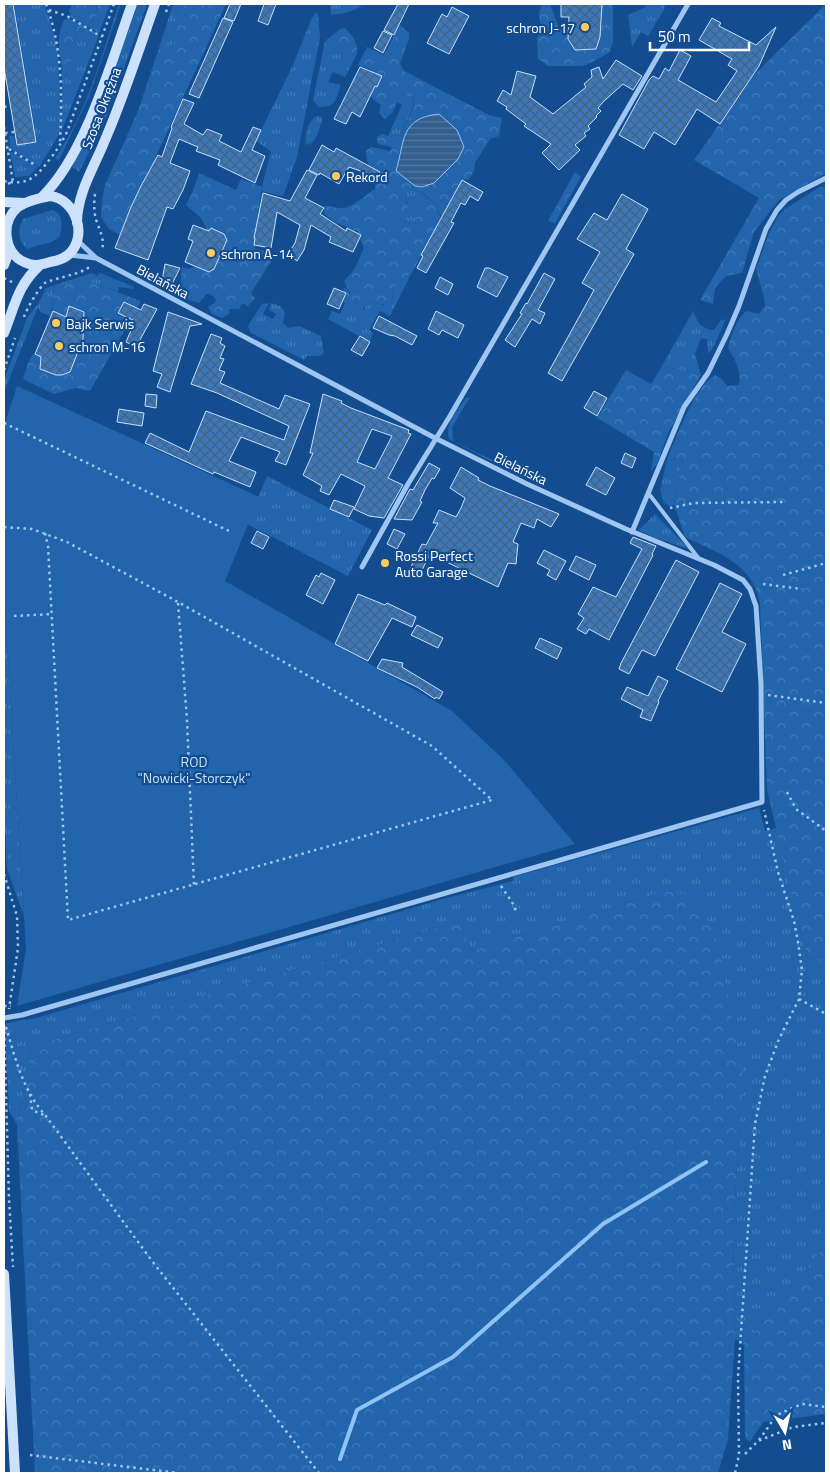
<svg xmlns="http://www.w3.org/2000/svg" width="830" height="1477" font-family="'Titillium Web',sans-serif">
	<defs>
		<pattern id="grass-tufts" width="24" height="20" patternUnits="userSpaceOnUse" patternTransform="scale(1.25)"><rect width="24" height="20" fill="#2265ac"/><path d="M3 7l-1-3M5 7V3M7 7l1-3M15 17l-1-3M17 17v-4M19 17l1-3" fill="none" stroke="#437cb8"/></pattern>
		<pattern id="forest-crowns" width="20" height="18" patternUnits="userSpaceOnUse" patternTransform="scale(1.25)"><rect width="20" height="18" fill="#2265ac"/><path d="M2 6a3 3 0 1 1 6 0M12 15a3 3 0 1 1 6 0" fill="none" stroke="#437cb8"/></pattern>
		<pattern id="water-rules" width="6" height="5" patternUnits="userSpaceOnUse" patternTransform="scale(1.25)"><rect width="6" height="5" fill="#346090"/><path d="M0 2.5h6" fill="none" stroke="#5278a1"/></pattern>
		<pattern id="building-cross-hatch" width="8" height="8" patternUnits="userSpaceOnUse" patternTransform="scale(1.25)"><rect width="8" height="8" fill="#3b77b9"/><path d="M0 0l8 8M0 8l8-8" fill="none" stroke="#446282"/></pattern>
	</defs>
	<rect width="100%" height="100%" fill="#134d8f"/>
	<!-- grass -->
	<path fill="url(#grass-tufts)" d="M 14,4 L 44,4 L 54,34 L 58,52 L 61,116 L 60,133 L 39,167 L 10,149 L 9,136 L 14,136 L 16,145 L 37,142 Z
		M 96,4 L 110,4 L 99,33 L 86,26 L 92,22 L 98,9 Z
		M 119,4 L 121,4 L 89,97 L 59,160 L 55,158 C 87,113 101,56 119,4 Z
		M 138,4 L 147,4 L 106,118 L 79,172 L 72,167 L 96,119 Z
		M 173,4 L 178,4 L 174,29 L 178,44 L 159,48 Z
		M 330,4 L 364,4 C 355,11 343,14 331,15 Z
		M 647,4 L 665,4 L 664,10 L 648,36 L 641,32 L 632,47 L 628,15 L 644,8 Z
		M 316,12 L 318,15 L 320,37 L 297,157 L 283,196 L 261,191 L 271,151 L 256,141 L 293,65 L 311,20 Z
		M 85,26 L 99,35 L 61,133 L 62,76 L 67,75 L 72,65 L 69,58 L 73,50 L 77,32 L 82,32 Z
		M 325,41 C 333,46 338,53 347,57 L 357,54 L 345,77 L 333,72 L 328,82 L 341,85 C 335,100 337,107 319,107 L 313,100 Z
		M 411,92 C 418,110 407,118 400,134 L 391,137 L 388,136 L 402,105 L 395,101 L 400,94 Z
		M 317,116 L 321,117 L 322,121 L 317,136 L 312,143 L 306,145 C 305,135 307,120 317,116 Z
		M 10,151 L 38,167 L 29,176 L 15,177 Z
		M 410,189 L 418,191 L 443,209 L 449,199 L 452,198 L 442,217 L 433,205 L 414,205 C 418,214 419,226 414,234 L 411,232 L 411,223 L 389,221 L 384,216 L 408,204 L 405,196 L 406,191 Z
		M 52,210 C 64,214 62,225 60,236 C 51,245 39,244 27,249 C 18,240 17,230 23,219 Z
		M 414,268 L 390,316 L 380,311 L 369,330 L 373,333 L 370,342 L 328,319 L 332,311 L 340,314 L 345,303 L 342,301 L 346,293 L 343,291 L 345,287 L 351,296 L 364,310 L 366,305 L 372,302 L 383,305 L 393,300 L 392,290 Z
		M 92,273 L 97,276 L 100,273 L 134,287 L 133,289 L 119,287 L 118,292 L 87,281 L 55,294 C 52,302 54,309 50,316 L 40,312 L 38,307 L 4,392 L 4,380 L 28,316 L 38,304 L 46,288 Z
		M 269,303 L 263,314 L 273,319 L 276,314 L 269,310 L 271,303 L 280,306 L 285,312 L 283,323 L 288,328 L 299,326 L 321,336 L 324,353 L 319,356 L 307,356 L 304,360 L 251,333 L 248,326 L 262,304 Z
		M 693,311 C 698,323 701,329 714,330 L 720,321 L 726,319 L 712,350 L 708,353 L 707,339 L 701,338 L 695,354 L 701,375 L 662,366 Z
		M 470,397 L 452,427 L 453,441 L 521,474 L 530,468 C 526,474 522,477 515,474 L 449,439 C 444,424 458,410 466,398 Z
		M 667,459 L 682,460 L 674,505 L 670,506 L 663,502 L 660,490 Z
		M 267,476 L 372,530 L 348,576 L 247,524 Z
		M 655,514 L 689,549 L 655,538 L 639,530 Z
		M 4,591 L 24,916 L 7,869 L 4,807 Z
		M 759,808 L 765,831 L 777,828 L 807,958 L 826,962 L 826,1244 L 744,1345 L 735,1339 L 733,1225 L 741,1112 L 745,1087 L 665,891 L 471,951 L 460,921 L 32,1046 L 17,1125 L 9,1111 L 5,1030 L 7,1023 L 36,1018 L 443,899 L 513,881 L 513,877 Z"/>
	<!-- forest -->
	<path fill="url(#forest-crowns)" d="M 72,4 L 96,4 C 99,14 95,20 86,26 L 71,17 L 69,11 Z
		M 178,4 L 226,4 L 120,235 L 109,229 L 101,217 L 102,200 L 105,185 L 138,111 L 159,48 L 177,43 L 174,29 Z
		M 542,4 L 550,4 L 558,26 L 569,31 L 571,4 L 613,4 L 613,43 L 609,53 L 586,65 L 580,66 L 548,66 L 538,59 L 537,38 L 541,32 L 539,13 Z
		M 826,4 L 826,173 L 779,200 L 754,232 L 742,273 L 726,276 L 715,288 L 713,304 L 700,300 L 759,198 L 694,160 L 754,75 Z
		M 69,18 L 85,26 L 81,32 L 77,33 L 73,50 L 70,58 L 72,65 L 70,73 L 62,76 C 62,54 54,41 64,20 Z
		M 400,25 L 409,33 L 409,39 L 400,63 L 404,71 L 489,115 L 502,118 L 499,136 L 490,139 L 475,163 L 474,171 L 469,179 L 462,180 L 452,198 L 449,200 L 443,209 C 432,203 420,186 407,191 L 405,196 L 409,213 L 404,219 L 387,215 L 384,216 L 389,221 L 411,223 L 411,232 L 414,234 C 421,223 412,211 416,200 L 421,198 L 433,205 L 441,217 L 414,269 L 392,290 L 393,301 C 387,307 380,304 372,302 L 366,305 L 357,316 L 352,314 L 347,309 L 351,296 L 344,281 L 354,270 L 364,248 L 357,231 L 336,223 L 324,214 L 324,206 C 331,206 339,209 344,208 C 354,207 366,194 375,189 L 376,178 L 371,175 L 366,156 L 366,151 L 371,147 L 390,151 L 392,147 L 378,144 L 377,137 L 382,134 L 391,137 L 400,134 C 407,119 419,109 411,92 L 400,94 L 393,112 L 385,119 L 379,113 L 381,105 C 365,95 365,86 371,70 L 358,65 L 367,47 L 384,55 Z
		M 345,28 C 353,36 358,43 357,54 L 347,57 C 338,53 333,46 325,41 L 340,29 Z
		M 575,172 L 581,177 L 555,223 L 548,221 Z
		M 199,173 L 236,190 L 241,179 L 262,187 L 256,229 L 255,249 L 265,251 L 273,259 L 251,293 L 255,298 L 248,306 L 242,303 L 239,309 L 229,309 L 230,313 L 222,318 L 212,314 L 208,307 L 216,302 C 215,296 212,294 206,294 L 199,303 L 179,297 L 182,267 L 190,269 L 195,266 L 209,233 L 201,218 L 186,205 L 193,191 Z
		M 821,186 L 826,188 L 826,962 L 807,958 L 767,790 L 760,603 C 753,563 717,553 685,537 L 674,505 L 682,460 L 667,459 C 677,437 694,387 715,375 L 722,379 L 727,386 L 739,385 C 742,371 735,360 728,348 C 731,334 736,321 746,311 L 759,314 L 765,306 L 764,297 L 756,269 L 769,233 L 778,216 L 785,209 Z
		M 69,281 L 87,281 L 141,301 L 90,391 L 76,388 L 54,394 L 23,379 L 28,363 L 33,354 L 35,353 L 53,311 L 54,291 Z
		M 662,366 L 701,375 L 669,431 L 657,464 L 651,471 L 654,452 L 597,418 L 626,370 L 651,384 Z
		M 665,891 L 698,897 L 719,946 L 745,1087 L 741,1112 L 733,1225 L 735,1339 L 728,1439 L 718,1473 L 35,1473 L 17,1125 L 32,1046 L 460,921 L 471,951 Z
		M 826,1244 L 826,1414 L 763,1422 L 750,1442 L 745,1438 L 744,1345 Z"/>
	<!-- garden -->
	<path fill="#2265ac" d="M 17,386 L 259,497 L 225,581 L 452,711 L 504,760 L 575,844 L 17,1006 L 26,948 L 4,591 L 4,426 Z"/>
	<!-- water -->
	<path fill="url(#water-rules)" stroke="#8fc2f5" d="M 439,114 L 457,130 L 464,147 L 458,159 L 434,183 L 422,187 L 415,186 L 396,171 C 405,141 400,118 439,114 Z"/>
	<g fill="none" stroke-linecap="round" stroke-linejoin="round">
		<!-- stream -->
		<path stroke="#8fc2f5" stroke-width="4" d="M 340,1459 L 357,1410 L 453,1357 L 603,1224 L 706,1162"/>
	</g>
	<!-- building -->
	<path fill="url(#building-cross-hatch)" stroke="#c5e0fc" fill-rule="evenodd" d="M 4,4 L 13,4 L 36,142 L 17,145 L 4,67 Z
		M 230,4 L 241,4 L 234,21 L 224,18 Z
		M 264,4 L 276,4 L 268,25 L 258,21 Z
		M 398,4 L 409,4 L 394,35 L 384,30 Z
		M 561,4 L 602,4 L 600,37 L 596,49 L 575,50 L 568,39 L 569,17 L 561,17 Z
		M 452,7 L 469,16 L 449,54 L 427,43 L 442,14 L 447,17 Z
		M 223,18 L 233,22 L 199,98 L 189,94 Z
		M 712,18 L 721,23 L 719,26 L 756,45 L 776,27 L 759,66 L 720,124 L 697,109 L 675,145 L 654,132 L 644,149 L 619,135 L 649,80 L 653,76 L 659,79 L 665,68 L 669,71 L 680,50 L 691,56 L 678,80 L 716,102 L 737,71 L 728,65 L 732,59 L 699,40 Z
		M 383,31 L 392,35 L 383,53 L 374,48 Z
		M 616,60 L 642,76 L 633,90 L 623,84 L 603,102 L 598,108 L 601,111 L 596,116 L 597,117 L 588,126 L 590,129 L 584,133 L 586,136 L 575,145 L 580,150 L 559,170 L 542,153 L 551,144 L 524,126 L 526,124 L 506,109 L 507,107 L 497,101 L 503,90 L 511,95 L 517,71 L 536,76 L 530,97 L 553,114 L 586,87 L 584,84 L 592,77 L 591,70 L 599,67 L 603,79 Z
		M 360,67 L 382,76 L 377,87 L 375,86 L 360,117 L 352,112 L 346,124 L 334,119 Z
		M 183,99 L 194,103 L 184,124 L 203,135 L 207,129 L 222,135 L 219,141 L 241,152 L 253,127 L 261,130 L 252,150 L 265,156 L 255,183 L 218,165 L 220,160 L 196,151 L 198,147 L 179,139 L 170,163 L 190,171 L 183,190 L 173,209 L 167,207 L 148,260 L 115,248 L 131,207 L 141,186 L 158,155 L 162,157 L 172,128 L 171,127 Z
		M 322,145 L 334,152 L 336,148 L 380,172 L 378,177 L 349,167 L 339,184 L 320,173 L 319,175 L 309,170 Z
		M 307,170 L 317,175 L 305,198 L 324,208 L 320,214 L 346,231 L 347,228 L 361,235 L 353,252 L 329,242 L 331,237 L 311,225 L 304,250 L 297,261 L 288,254 L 295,243 L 300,225 L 277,212 L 271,248 L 254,245 L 255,238 L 254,238 L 263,193 L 290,201 Z
		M 462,180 L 483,192 L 478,201 L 470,196 L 465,205 L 461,203 L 451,222 L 454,223 L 426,273 L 417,268 L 423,256 L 421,255 Z
		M 622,194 L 648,209 L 626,249 L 634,254 L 562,381 L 548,373 L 594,290 L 582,283 L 600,252 L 577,239 L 594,213 L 607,220 Z
		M 193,225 L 209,231 L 211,228 L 224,234 L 227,240 L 214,269 L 209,272 L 185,262 L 193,241 L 188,239 Z
		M 165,264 L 180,268 L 172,284 L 162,281 Z
		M 485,268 L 489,268 L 508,277 L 497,297 L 477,287 Z
		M 544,273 L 555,279 L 538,310 L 545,313 L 540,324 L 532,319 L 515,347 L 505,340 L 522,314 L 520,313 L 526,303 L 527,304 Z
		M 440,277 L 453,284 L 448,295 L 435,288 Z
		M 334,288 L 346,293 L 339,309 L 327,304 Z
		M 124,302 L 141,310 L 144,304 L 157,309 L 136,347 L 126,342 L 135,321 L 118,313 Z
		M 69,306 L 84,312 L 83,339 L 70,372 L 62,375 L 56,375 L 40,369 L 41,357 L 35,354 L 53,311 L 66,317 Z
		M 436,311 L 464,325 L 458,338 L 442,330 L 439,335 L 428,329 Z
		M 168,312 L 202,324 L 190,326 L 170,392 L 157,387 L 162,374 L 153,371 Z
		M 379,316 L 417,336 L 412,345 L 395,336 L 389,335 L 373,328 Z
		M 211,334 L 222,338 L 220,343 L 225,346 L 220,358 L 224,359 L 219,370 L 225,372 L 220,383 L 279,409 L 285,395 L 310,404 L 286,465 L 275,461 L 280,452 L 241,437 L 229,461 L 256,472 L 250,487 L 214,472 L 213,474 L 145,443 L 150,433 L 189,452 L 206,411 L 284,440 L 289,426 L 217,393 L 191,384 Z
		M 360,336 L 370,342 L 362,356 L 351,350 Z
		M 594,391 L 607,398 L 597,416 L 584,408 Z
		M 146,394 L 157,395 L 156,408 L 145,406 Z
		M 323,394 L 342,401 L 341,403 L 351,408 L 409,430 L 408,433 L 411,434 L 388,478 L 403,485 L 384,518 L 369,516 L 354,509 L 365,486 L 341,474 L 329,495 L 320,491 L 322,486 L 303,475 L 313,453 L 310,453 ZM 372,429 L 392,436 L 375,469 L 357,462 Z
		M 119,409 L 144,413 L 142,426 L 117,422 Z
		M 625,453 L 636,458 L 632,468 L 621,463 Z
		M 429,463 L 440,469 L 434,479 L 432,478 L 425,490 L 420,501 L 422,502 L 412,520 L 394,519 L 410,489 L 413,490 Z
		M 461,467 L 479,478 L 478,480 L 490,486 L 559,514 L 551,527 L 537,519 L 534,528 L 521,523 L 513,542 L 518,544 L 516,564 L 508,563 L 498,587 L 430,554 L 418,578 L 408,573 L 422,544 L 426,545 L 438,523 L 433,523 L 439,510 L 456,517 L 461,508 L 465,498 L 450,488 Z
		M 596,467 L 615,478 L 606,495 L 586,485 Z
		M 334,500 L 354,507 L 349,517 L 330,509 Z
		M 394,529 L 405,534 L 397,549 L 387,544 Z
		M 257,531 L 269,537 L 263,549 L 251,543 Z
		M 633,537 L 656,546 L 652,554 L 653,555 L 609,640 L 589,629 L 586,634 L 577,629 L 584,618 L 578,614 L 593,587 L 616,597 L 642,549 L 630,543 Z
		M 544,550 L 566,561 L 556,580 L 547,575 L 550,570 L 537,563 Z
		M 576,556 L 596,565 L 589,580 L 569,570 Z
		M 676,560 L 699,572 L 655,656 L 642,650 L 629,674 L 619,669 L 621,663 Z
		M 321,573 L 335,580 L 323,604 L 306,595 L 316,575 L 319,577 Z
		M 720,583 L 742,594 L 722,632 L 746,644 L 722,692 L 676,669 Z
		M 358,594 L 385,605 L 387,603 L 416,617 L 412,627 L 392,618 L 368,661 L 335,644 Z
		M 417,625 L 443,638 L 438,648 L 411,635 Z
		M 540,638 L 562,648 L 557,659 L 535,648 Z
		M 382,659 L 403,663 L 402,667 L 443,692 L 439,699 L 436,697 L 435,699 L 417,687 L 377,668 Z
		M 658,676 L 668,681 L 658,701 L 659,702 L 651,721 L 640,717 L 643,710 L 621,699 L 627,687 L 648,696 Z"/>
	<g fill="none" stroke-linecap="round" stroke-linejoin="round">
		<!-- path -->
		<path stroke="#9ec6f1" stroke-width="2.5" stroke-dasharray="2.5 4" stroke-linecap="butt" d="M 46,4 C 63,49 62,96 60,144
			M 49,10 L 67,16 L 102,37
			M 166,12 L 169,4
			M 4,79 L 6,79
			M 4,107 L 10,106
			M 4,127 L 13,182 L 4,185
			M 5,133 L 15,132
			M 9,149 L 35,165
			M 4,181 C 28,186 36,177 50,159 C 57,150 62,142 67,132 L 114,4
			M 95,194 C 94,201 94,208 95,215 C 97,227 107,240 101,251
			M 4,278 L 14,283
			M 24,317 C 26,310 40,286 45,283 C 60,276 77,276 91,266
			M 4,370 L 15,338
			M 4,423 L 229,531
			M 670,508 L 694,503 L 783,502
			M 4,527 L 32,529 L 67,542 L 178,602 L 432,746 L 492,800
			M 45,533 L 48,546 L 68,920 L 492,800
			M 783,575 L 826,563
			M 763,584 L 802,589
			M 178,603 L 187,720 L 194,886
			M 14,616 L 52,614
			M 768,695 L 826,703
			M 787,792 L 796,809 L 826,831
			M 4,874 L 17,916 L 18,948 L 9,1009
			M 501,886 L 512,902 L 516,911
			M 799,999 L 826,1014
			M 4,1006 L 11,1006
			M 4,1025 L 9,1199 L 13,1267
			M 6,1027 C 15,1058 23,1091 46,1116 L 152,1261 L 319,1473
			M 30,1094 L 32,1110 L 44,1115
			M 759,1440 L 776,1416 L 781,1413 L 802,1404 L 826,1407
			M 745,1454 L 758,1441 L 793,1427 L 826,1423
			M 30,1455 L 178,1473
			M 735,1473 L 739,1455 L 738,1377 L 755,1124 L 765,1076 L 779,1039 L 799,999 L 802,970 L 798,942 L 794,921 L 778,872 L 764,810"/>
		<!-- lane -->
		<path stroke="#9ec6f1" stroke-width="4" d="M 649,494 L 699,559"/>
		<!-- street -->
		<path stroke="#9ec6f1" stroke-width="5" d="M 70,255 L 96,258
			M 632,532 L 684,407 L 708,373 L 727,334 L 739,306 L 766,229 L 777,210 L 786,200 L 798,192 L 826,178
			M 362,567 L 408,484 L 450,416 L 688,4
			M 4,1018 L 22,1015 L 762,802 L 761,684 L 756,606 L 750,589 L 743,580 L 714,565 L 626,529 L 527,484 L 435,438 L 96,258 L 77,240"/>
		<!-- secondary -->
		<path stroke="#cce2fc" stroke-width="10" d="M 50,196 C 76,199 89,237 68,255 C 63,259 56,261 50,262 C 40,265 34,267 24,262 C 4,253 0,222 18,207 C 26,201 39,198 50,196 Z
			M 42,197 C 86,154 111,62 132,4
			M 4,202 L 24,203
			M 77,223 C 77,193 94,168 105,140 C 124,96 139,49 155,4
			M 4,265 L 10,249
			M 4,333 C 15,306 17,286 40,265
			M 4,1274 L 15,1473"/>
	</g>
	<!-- markers -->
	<g fill="#ffcb5e" stroke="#134d8f" stroke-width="2">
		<circle cx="585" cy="27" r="5"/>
		<circle cx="336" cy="176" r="5"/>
		<circle cx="211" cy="253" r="5"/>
		<circle cx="56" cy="323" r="5"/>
		<circle cx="59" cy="346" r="5"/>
		<circle cx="385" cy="563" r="5"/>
	</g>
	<g text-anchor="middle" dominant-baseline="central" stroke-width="4.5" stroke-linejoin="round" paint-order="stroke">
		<!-- poi labels -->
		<g font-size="14" fill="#fff" stroke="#134d8f" text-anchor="start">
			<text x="575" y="27" text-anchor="end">schron J-17</text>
			<text x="346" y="176">Rekord</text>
			<text x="221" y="253">schron A-14</text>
			<text x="66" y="323">Bajk Serwis</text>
			<text x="69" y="346">schron M-16</text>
			<text x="395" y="555">Rossi Perfect<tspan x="395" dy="16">Auto Garage</tspan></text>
		</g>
		<!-- street labels -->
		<g font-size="14" fill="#fff" stroke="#134d8f">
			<text transform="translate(101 108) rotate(-69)">Szosa Okrężna</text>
			<text transform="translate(163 281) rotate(28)">Bielańska</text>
			<text transform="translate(521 468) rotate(26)">Bielańska</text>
		</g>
		<!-- park labels -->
		<g font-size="14" fill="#c5e0fc" stroke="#134d8f">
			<text x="194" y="761">ROD<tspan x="194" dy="16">"Nowicki-Storczyk"</tspan></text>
		</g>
	</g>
	<!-- border -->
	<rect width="830" height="1477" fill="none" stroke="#ffffff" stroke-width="10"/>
	<!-- north arrow -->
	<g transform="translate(785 1432) rotate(171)" stroke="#134d8f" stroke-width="4" paint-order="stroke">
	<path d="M0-4L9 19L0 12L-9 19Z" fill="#ffffff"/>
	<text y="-8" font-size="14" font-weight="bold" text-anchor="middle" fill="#ffffff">N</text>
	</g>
	<!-- scale -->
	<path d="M650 42v8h99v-8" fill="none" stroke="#ffffff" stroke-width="2.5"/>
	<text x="658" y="42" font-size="15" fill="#ffffff" stroke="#134d8f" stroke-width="4" paint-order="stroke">50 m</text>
</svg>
